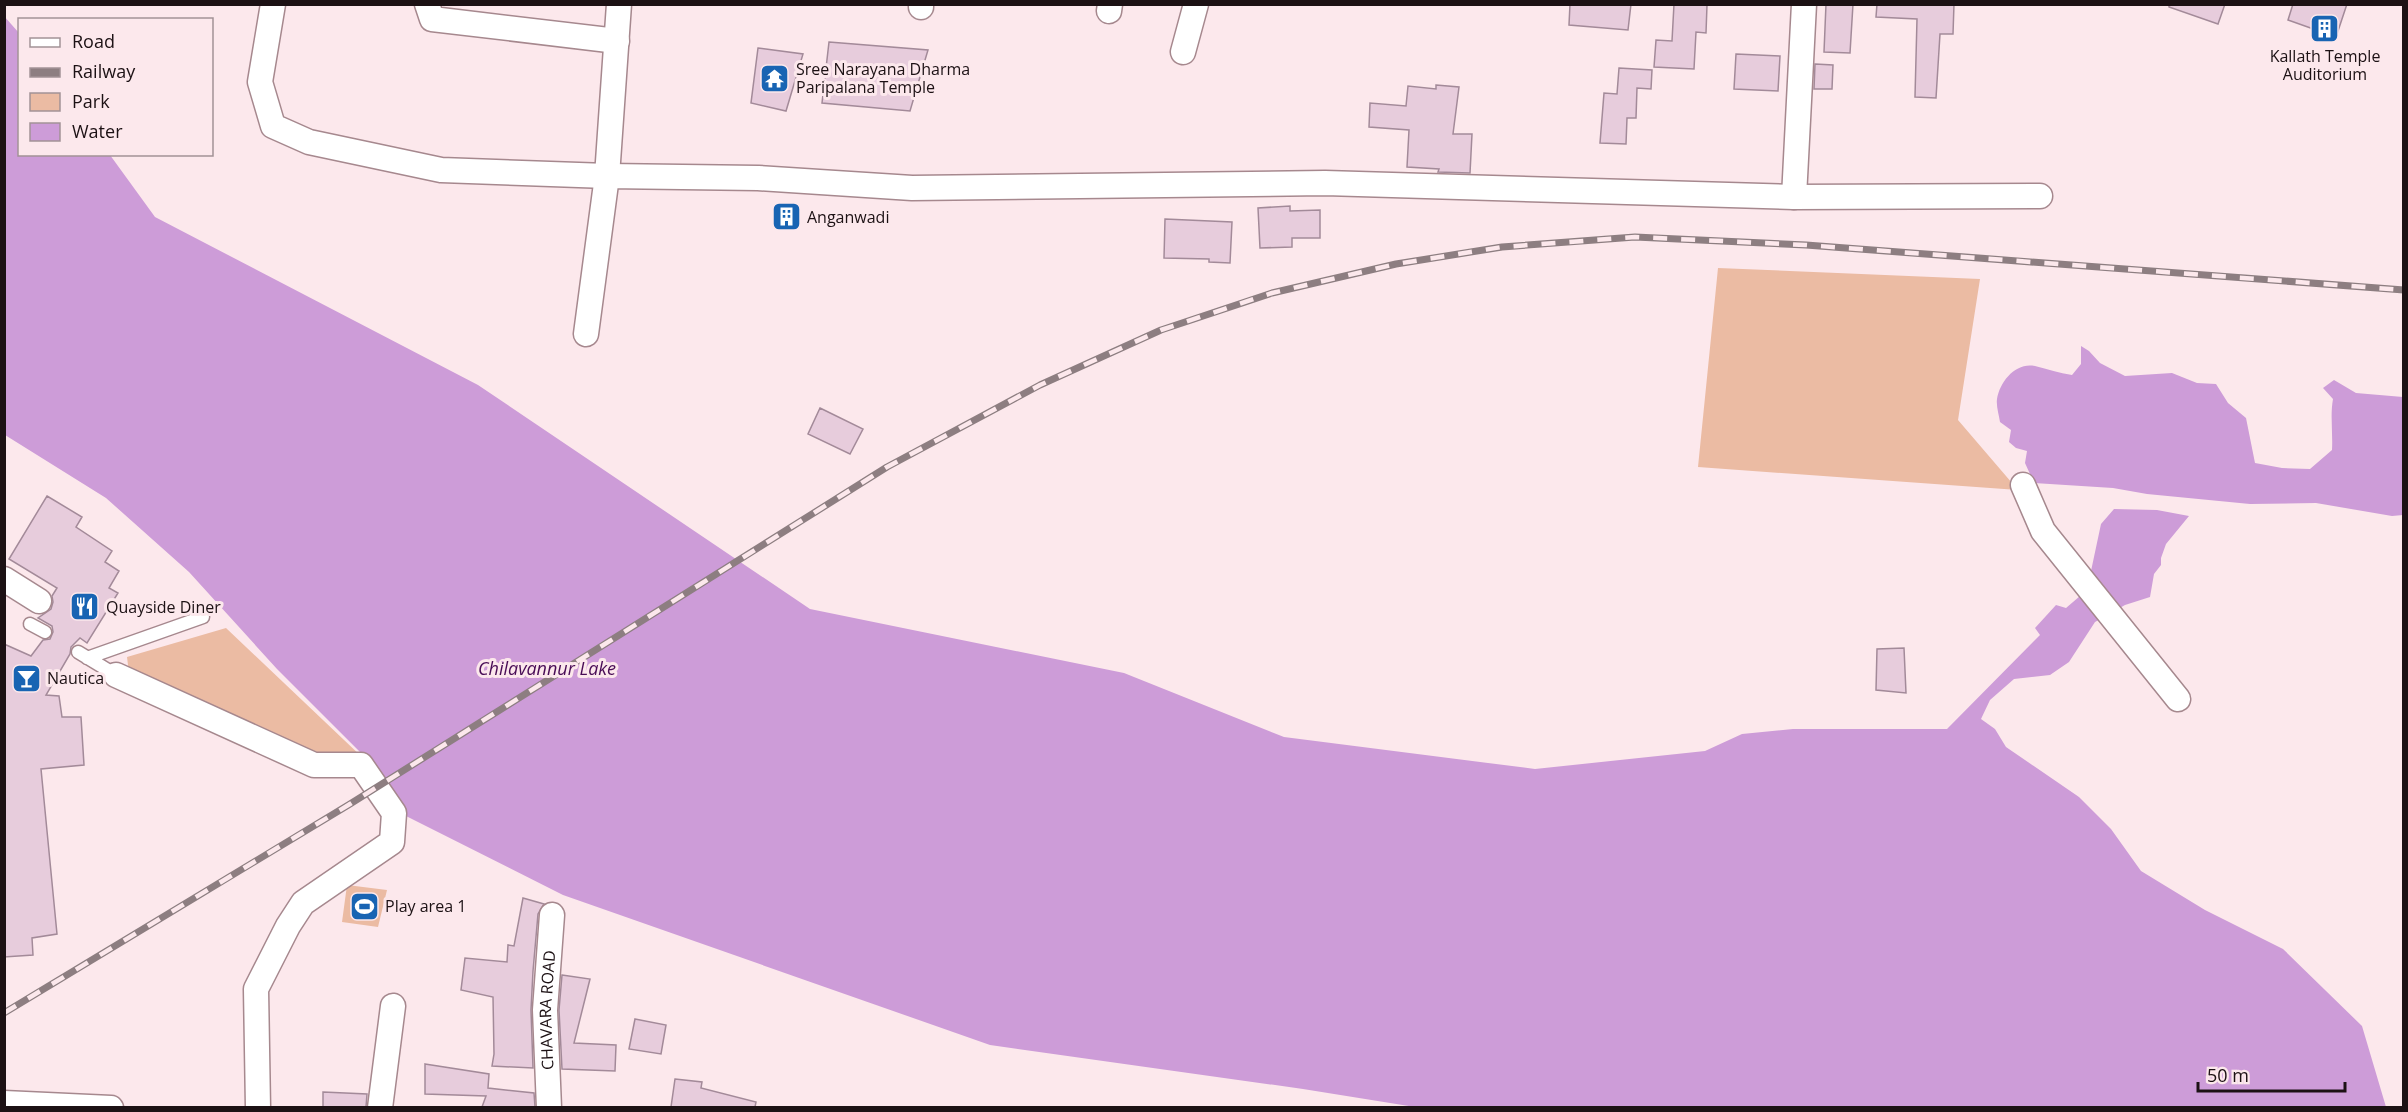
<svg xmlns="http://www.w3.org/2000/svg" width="2408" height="1112" font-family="'Open Sans',sans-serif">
	<rect width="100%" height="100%" fill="#fce8ec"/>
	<!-- green -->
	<path fill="#ebbba3" d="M 1718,268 L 1980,279 L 1958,420 L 2018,490 L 1698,467 Z
		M 226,628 L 363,758 L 316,754 L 129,673 L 127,657 Z
		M 347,885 L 387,890 L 378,927 L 342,922 Z"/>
	<!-- water -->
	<path fill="#cd9cd8" d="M 4,16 L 19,33 L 20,154 L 110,155 L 155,217 L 478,385 L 810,609 L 1124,673 L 1284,737 L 1535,769 L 1705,751 L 1742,734 L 1793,729 L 1947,729 L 2040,635 L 2035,628 L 2056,605 L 2066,608 L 2080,596 L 2091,571 L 2101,524 L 2114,509 L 2157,510 L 2189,516 L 2166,544 L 2161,558 L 2161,565 L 2154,574 L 2150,597 L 2125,605 L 2095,622 L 2069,662 L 2050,675 L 2014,679 L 1990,700 L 1981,719 L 1995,729 L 2006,747 L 2079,797 L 2111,829 L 2141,871 L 2205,910 L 2283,949 L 2362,1026 L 2386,1107 L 1415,1107 L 1303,1089 L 990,1045 L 563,895 L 404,815 L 378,770 L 277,669 L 189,572 L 106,498 L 5,435 Z
		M 2081,346 L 2089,351 L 2100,363 L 2125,376 L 2172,373 L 2197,383 L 2216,384 L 2228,403 L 2246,418 L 2255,463 L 2282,468 L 2310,469 L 2332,450 C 2333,433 2330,416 2333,399 L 2323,388 L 2334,380 L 2356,393 L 2403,397 L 2403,515 L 2392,516 L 2316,503 L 2250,504 L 2147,494 L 2113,488 L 2034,483 L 2025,463 L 2027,451 L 2016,448 L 2009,442 L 2011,430 L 2000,422 C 1999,415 1996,406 1997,399 C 2000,381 2016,362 2035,366 C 2048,369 2059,373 2072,375 L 2081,364 Z"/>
	<!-- building -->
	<path fill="#e7ccdc" stroke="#a38a99" stroke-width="1.5" d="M 1570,4 L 1631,4 L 1628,30 L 1569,25 Z
		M 1674,4 L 1707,5 L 1706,33 L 1696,32 L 1694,69 L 1654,67 L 1656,40 L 1672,41 Z
		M 1826,4 L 1853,4 L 1850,53 L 1824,52 Z
		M 1877,4 L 1954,4 L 1953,34 L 1940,34 L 1936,98 L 1915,97 L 1917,19 L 1876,17 Z
		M 2169,4 L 2225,4 L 2218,24 L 2169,7 Z
		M 2293,4 L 2347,4 L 2336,37 L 2288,20 Z
		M 829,42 L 928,50 L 910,111 L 822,103 Z
		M 758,48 L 803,54 L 786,111 L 751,103 Z
		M 1736,54 L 1780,56 L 1778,91 L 1734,89 Z
		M 1815,64 L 1833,65 L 1832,89 L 1814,89 Z
		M 1619,68 L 1652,70 L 1651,89 L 1637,88 L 1636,118 L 1627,118 L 1626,144 L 1600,143 L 1604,93 L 1617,94 Z
		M 1436,85 L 1459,87 L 1453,134 L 1472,134 L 1470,173 L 1438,172 L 1439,169 L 1407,167 L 1409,130 L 1369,127 L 1370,103 L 1406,106 L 1408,86 L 1436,89 Z
		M 1290,206 L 1290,211 L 1320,210 L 1320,238 L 1292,238 L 1292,247 L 1260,248 L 1258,208 Z
		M 780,208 L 792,210 L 795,227 L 777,224 Z
		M 1165,219 L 1232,222 L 1230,263 L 1209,262 L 1209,259 L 1164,258 Z
		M 820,408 L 863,429 L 850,454 L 808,434 Z
		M 47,496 L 82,517 L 76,527 L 112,551 L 105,562 L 119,571 L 109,588 L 118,593 L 87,643 L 80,638 L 71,647 L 70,654 L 46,695 L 59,696 L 62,717 L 81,717 L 84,765 L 41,769 L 57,934 L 32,938 L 33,955 L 4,957 L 4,644 L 31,656 L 43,640 L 50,639 L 53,632 L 52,626 L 38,618 L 51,609 L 53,602 L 52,596 L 57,588 L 9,559 Z
		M 1904,648 L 1906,693 L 1876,690 L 1877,649 Z
		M 523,898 L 544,904 L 538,914 L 533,971 L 531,1010 L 533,1068 L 492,1066 L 494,1054 L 493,997 L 461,990 L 465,958 L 507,962 L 508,945 L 514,946 Z
		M 562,975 L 590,979 L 574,1043 L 616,1045 L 615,1071 L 562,1069 L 559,1010 Z
		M 635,1019 L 666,1025 L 661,1054 L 629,1049 Z
		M 425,1064 L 489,1074 L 488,1088 L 534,1093 L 535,1107 L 482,1107 L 486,1096 L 425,1094 Z
		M 675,1079 L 702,1082 L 701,1088 L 756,1102 L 755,1107 L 671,1107 Z
		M 323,1092 L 367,1094 L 366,1107 L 323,1107 Z"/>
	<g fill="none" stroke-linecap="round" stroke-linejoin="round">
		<defs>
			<path id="service" d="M 30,624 L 45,632
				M 78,652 L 116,675
				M 87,658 L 203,617"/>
			<g id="minor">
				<path d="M 273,4 L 260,82 L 273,126 L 309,142 L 441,170 L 607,176 L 619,4"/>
				<path d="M 427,4 L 432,19 L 617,41"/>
				<path d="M 921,7 L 921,4"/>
				<path d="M 1109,11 L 1110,4"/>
				<path d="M 1183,52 L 1196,4"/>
				<path d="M 1794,197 L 1804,4"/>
				<path d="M 586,334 L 607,176 L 758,178 L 912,188 L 1325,183 L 1794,197 L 2040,196"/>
				<path d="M 2023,485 L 2043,531 L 2178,699"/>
				<path d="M 4,579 L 39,601"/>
				<path d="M 116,675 L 314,765 L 361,765 L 394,813 L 392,842 L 303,903 L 288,926 L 256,989 L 258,1108"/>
				<path d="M 4,1103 L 111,1108"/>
				<path d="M 380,1108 L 393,1006"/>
				<path id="s1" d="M 549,1108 L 545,1010 L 552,915"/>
			</g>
		</defs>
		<!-- service casing -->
		<use href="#service" stroke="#a6888e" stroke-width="15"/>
		<!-- minor casing -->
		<use href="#minor" stroke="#a6888e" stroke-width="27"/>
		<!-- service -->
		<use href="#service" stroke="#fff" stroke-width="12"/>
		<!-- minor -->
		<use href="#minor" stroke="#fff" stroke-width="24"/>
		<defs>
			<path id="rail" d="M 4,1013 L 350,804 L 887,467 L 1040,385 L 1161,330 L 1272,293 L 1396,264 L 1502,247 L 1635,237 L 1806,245 L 2404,290"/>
		</defs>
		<!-- rail casing -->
		<use href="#rail" stroke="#8d7e81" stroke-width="7"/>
		<!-- rail -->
		<use href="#rail" stroke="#fce8ec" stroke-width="4.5" stroke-dasharray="14" stroke-linecap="butt"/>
	</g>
	<!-- icons -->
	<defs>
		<symbol id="building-square" viewBox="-11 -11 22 22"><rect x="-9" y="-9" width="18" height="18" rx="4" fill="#1864b3" stroke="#fce8ec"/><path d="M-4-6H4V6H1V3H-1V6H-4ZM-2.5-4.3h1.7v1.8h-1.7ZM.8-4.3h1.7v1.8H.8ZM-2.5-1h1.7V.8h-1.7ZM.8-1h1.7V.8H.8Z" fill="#fff"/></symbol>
		<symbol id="temple-square" viewBox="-11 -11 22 22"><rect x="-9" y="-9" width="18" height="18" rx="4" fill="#1864b3" stroke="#fce8ec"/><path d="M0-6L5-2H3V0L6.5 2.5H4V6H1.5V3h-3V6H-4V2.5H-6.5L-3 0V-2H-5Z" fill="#fff"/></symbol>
		<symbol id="restaurant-square" viewBox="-11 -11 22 22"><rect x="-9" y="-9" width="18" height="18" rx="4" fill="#1864b3" stroke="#fce8ec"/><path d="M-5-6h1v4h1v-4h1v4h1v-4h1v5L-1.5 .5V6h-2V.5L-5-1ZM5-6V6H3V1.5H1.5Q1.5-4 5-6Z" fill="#fff"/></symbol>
		<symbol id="bar-square" viewBox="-11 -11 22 22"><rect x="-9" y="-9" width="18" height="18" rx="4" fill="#1864b3" stroke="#fce8ec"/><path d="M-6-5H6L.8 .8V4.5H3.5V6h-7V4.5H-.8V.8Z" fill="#fff"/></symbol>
		<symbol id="stadium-square" viewBox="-11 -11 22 22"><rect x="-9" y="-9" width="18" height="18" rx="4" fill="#1864b3" stroke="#fce8ec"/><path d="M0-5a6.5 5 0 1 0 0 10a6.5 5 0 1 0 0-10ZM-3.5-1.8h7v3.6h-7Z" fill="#fff"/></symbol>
	</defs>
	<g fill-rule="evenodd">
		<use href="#building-square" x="2308" y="12" width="33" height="33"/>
		<use href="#temple-square" x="758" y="62" width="33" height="33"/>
		<use href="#building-square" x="770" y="200" width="33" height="33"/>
		<use href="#restaurant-square" x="68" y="590" width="33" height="33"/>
		<use href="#bar-square" x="10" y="662" width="33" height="33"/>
		<use href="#stadium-square" x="348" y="890" width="33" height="33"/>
	</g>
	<g text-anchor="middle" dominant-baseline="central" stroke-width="6" stroke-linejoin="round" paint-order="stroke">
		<!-- poi labels -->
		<g font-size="16" fill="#1c1114" stroke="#fce8ec" text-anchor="start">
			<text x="2325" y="56" text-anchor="middle">Kallath Temple<tspan x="2325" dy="18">Auditorium</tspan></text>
			<text x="796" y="69">Sree Narayana Dharma<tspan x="796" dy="18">Paripalana Temple</tspan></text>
			<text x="807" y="217">Anganwadi</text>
			<text x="106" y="607">Quayside Diner</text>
			<text x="47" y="678">Nautica</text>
			<text x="385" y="906">Play area 1</text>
		</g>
		<!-- street labels -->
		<g font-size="16" fill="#1c1114" stroke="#fce8ec">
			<text stroke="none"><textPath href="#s1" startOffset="98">CHAVARA ROAD</textPath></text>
		</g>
		<!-- water labels -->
		<g font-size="18" font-style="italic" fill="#490c56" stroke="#fce8ec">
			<text x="547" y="668">Chilavannur Lake</text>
		</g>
	</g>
	<!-- border -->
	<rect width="2408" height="1112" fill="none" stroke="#1c1114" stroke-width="12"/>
	<!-- legend -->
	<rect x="18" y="18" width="195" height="138" fill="#fce8ec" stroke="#a29296" stroke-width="1.5"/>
	<rect x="30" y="38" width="30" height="9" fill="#ffffff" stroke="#a29296" stroke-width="1.5"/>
	<text x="72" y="48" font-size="18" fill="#1c1114">Road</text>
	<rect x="30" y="68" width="30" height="9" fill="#8d7e81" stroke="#a29296" stroke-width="1.5"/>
	<text x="72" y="78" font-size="18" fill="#1c1114">Railway</text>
	<rect x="30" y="93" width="30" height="18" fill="#ebbba3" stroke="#a29296" stroke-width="1.5"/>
	<text x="72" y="108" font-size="18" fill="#1c1114">Park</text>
	<rect x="30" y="123" width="30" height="18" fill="#cd9cd8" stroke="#a29296" stroke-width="1.5"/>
	<text x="72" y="138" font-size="18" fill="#1c1114">Water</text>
	<!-- scale -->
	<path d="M2198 1082v9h147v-9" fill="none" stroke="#1c1114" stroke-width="3"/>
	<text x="2207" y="1082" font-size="18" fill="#1c1114" stroke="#fce8ec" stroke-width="4.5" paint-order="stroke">50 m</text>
</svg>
